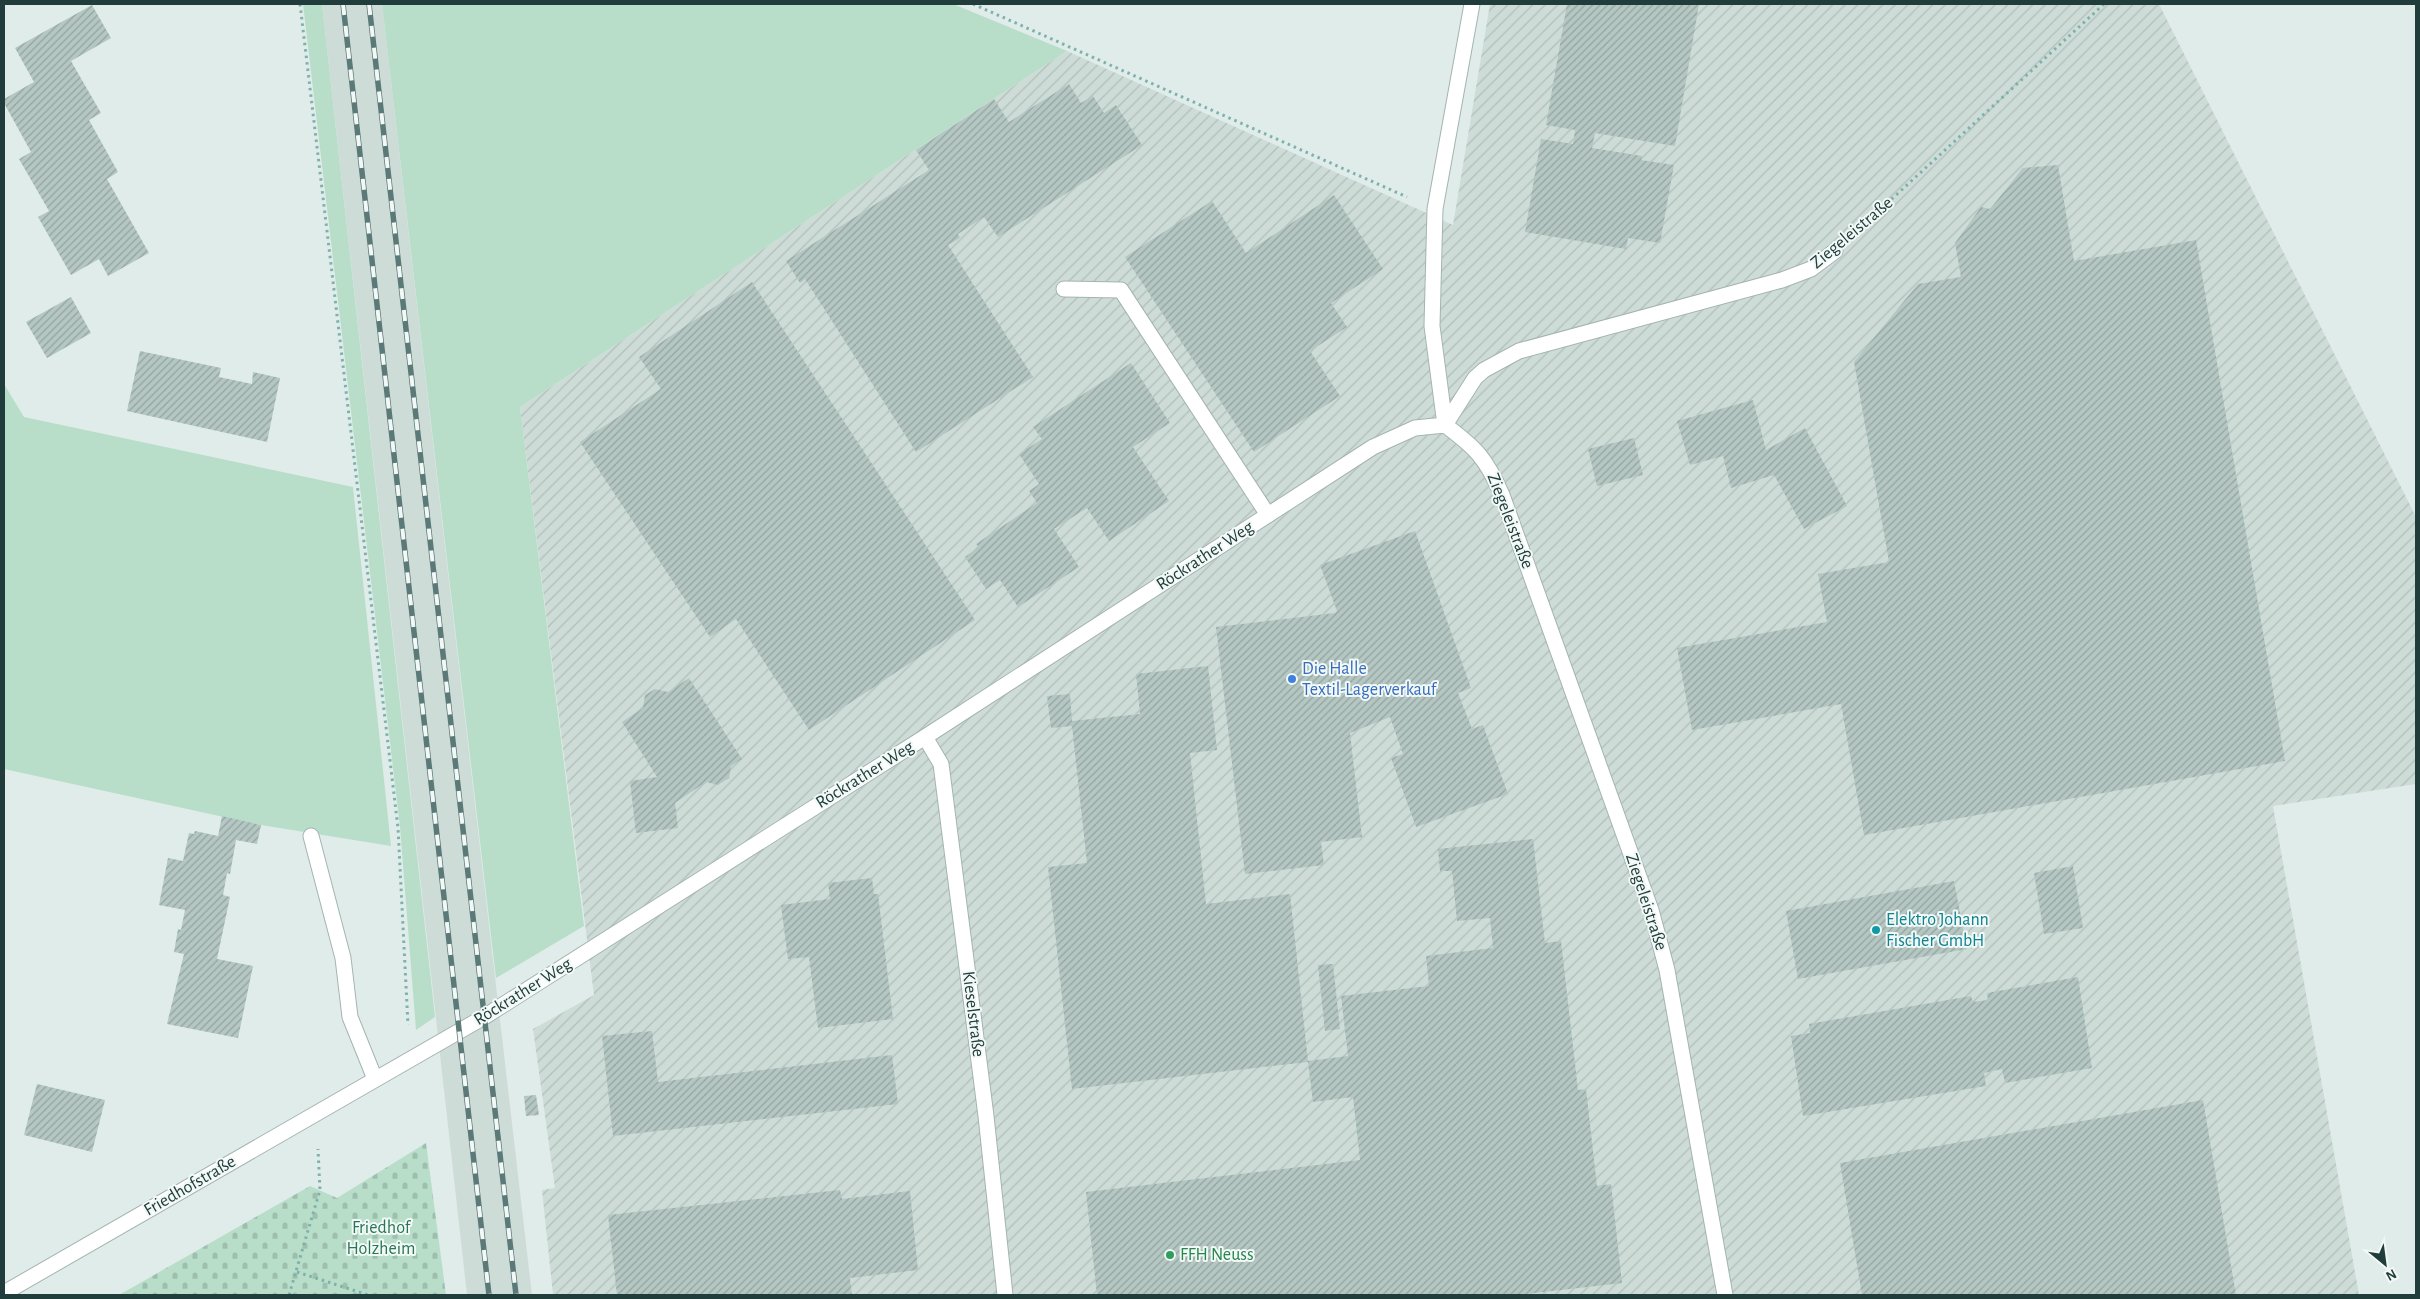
<svg xmlns="http://www.w3.org/2000/svg" width="2420" height="1299" font-family="'Alegreya Sans',sans-serif">
	<defs>
		<pattern id="industrial-furrows" width="10" height="10" patternUnits="userSpaceOnUse" patternTransform="scale(1.25)"><rect width="10" height="10" fill="#cedcd8"/><path d="M-1 1l2-2M0 10L10 0M9 11l2-2" fill="none" stroke="#b1beba"/></pattern>
		<pattern id="cemetery-stones" width="16" height="16" patternUnits="userSpaceOnUse" patternTransform="scale(1.25)"><rect width="16" height="16" fill="#b8deca"/><path d="M2 7V4a2 2 0 0 1 4 0v3zM10 15v-3a2 2 0 0 1 4 0v3z" fill="#9ebfae"/></pattern>
		<pattern id="building-hatch" width="6" height="6" patternUnits="userSpaceOnUse" patternTransform="scale(1.25)"><rect width="6" height="6" fill="#b5c7c3"/><path d="M-1 1l2-2M0 6l6-6M5 7l2-2" fill="none" stroke="#93a3a0"/></pattern>
	</defs>
	<rect width="100%" height="100%" fill="#e0ece9"/>
	<!-- built -->
	<path fill="#cedcd8" d="M 322,4 L 382,4 L 532,1295 L 467,1295 Z"/>
	<!-- industrial -->
	<path fill="url(#industrial-furrows)" d="M 1490,4 L 2159,4 L 2416,517 L 2416,784 L 2273,806 L 2359,1295 L 553,1295 L 542,1190 L 555,1188 L 533,1029 L 594,995 L 520,407 L 1067,51 L 1453,225 Z"/>
	<!-- green -->
	<path fill="#b8deca" d="M 303,4 L 322,4 L 435,1017 L 416,1030 L 400,827 Z
		M 382,4 L 953,4 L 1067,51 L 520,407 L 584,926 L 496,978 Z
		M 4,384 L 24,417 L 353,487 L 391,846 L 261,825 L 4,769 Z"/>
	<!-- cemetery -->
	<path fill="url(#cemetery-stones)" d="M 426,1143 L 446,1295 L 119,1295 L 310,1186 L 337,1198 Z"/>
	<!-- building -->
	<path fill="url(#building-hatch)" d="M 1567,4 L 1699,4 L 1675,146 L 1595,133 L 1592,148 L 1642,156 L 1641,160 L 1674,165 L 1660,243 L 1628,238 L 1626,249 L 1525,232 L 1541,139 L 1573,144 L 1575,130 L 1546,125 Z
		M 92,5 L 111,38 L 71,61 L 101,113 L 89,120 L 118,172 L 107,179 L 149,253 L 108,276 L 99,259 L 71,275 L 38,217 L 49,211 L 19,159 L 31,152 L 4,103 L 4,99 L 34,82 L 15,48 Z
		M 1069,84 L 1081,103 L 1093,96 L 1104,113 L 1116,105 L 1142,145 L 998,237 L 984,217 L 958,234 L 960,238 L 948,245 L 1033,377 L 916,452 L 805,279 L 800,283 L 786,261 L 929,170 L 916,150 L 994,99 L 1009,122 Z
		M 2058,165 L 2074,261 L 2196,240 L 2285,761 L 1864,835 L 1841,704 L 1692,730 L 1677,648 L 1827,622 L 1818,574 L 1889,562 L 1854,362 L 1918,284 L 1961,277 L 1955,243 L 1981,207 L 1990,209 L 2023,168 Z
		M 1334,195 L 1383,269 L 1331,303 L 1347,327 L 1310,351 L 1340,396 L 1254,452 L 1125,257 L 1212,201 L 1246,253 Z
		M 752,282 L 975,620 L 809,730 L 736,619 L 710,637 L 580,442 L 661,389 L 639,357 Z
		M 71,297 L 91,333 L 47,358 L 26,322 Z
		M 140,351 L 221,368 L 219,377 L 252,384 L 253,372 L 280,378 L 267,442 L 127,411 Z
		M 1131,363 L 1170,423 L 1133,447 L 1169,501 L 1109,541 L 1087,508 L 1054,529 L 1079,567 L 1018,607 L 1000,580 L 986,589 L 965,557 L 979,547 L 976,544 L 1037,503 L 1029,491 L 1039,484 L 1019,454 L 1042,439 L 1033,427 Z
		M 1753,400 L 1766,450 L 1805,428 L 1847,506 L 1804,529 L 1774,475 L 1731,488 L 1723,456 L 1690,465 L 1677,421 Z
		M 1634,438 L 1643,475 L 1597,486 L 1588,449 Z
		M 1415,531 L 1471,688 L 1458,693 L 1472,729 L 1483,725 L 1508,794 L 1416,827 L 1391,758 L 1403,754 L 1390,717 L 1350,733 L 1362,837 L 1321,842 L 1324,865 L 1245,874 L 1216,627 L 1335,613 L 1337,611 L 1320,565 Z
		M 1208,666 L 1217,750 L 1190,753 L 1206,904 L 1290,894 L 1308,1061 L 1348,1056 L 1341,996 L 1429,986 L 1426,956 L 1493,948 L 1490,918 L 1457,921 L 1452,871 L 1440,871 L 1438,849 L 1533,839 L 1545,943 L 1561,941 L 1578,1090 L 1586,1089 L 1597,1186 L 1611,1184 L 1622,1283 L 1517,1295 L 1097,1295 L 1086,1192 L 1360,1160 L 1353,1097 L 1313,1102 L 1308,1062 L 1072,1089 L 1048,867 L 1087,863 L 1072,726 L 1051,728 L 1047,696 L 1070,694 L 1072,721 L 1140,714 L 1136,674 Z
		M 689,678 L 742,759 L 731,766 L 729,778 L 718,785 L 706,782 L 675,803 L 678,828 L 636,833 L 630,781 L 657,777 L 622,722 L 643,708 L 645,695 L 655,689 L 668,692 Z
		M 222,816 L 261,825 L 257,844 L 236,840 L 230,874 L 227,873 L 223,895 L 230,897 L 217,959 L 253,966 L 238,1038 L 167,1024 L 184,954 L 174,952 L 178,929 L 181,930 L 185,910 L 159,905 L 168,858 L 183,861 L 189,833 L 194,834 L 195,831 L 218,836 Z
		M 2073,866 L 2083,928 L 2044,934 L 2034,873 Z
		M 872,878 L 874,894 L 878,894 L 893,1019 L 818,1028 L 809,957 L 788,959 L 781,905 L 830,899 L 828,883 Z
		M 1954,881 L 1967,949 L 1798,979 L 1786,911 Z
		M 1333,964 L 1340,1029 L 1325,1031 L 1318,965 Z
		M 2078,977 L 2092,1068 L 2005,1083 L 2002,1069 L 1984,1073 L 1986,1086 L 1803,1116 L 1791,1036 L 1810,1033 L 1809,1024 L 1971,996 L 1973,1002 L 1988,1000 L 1987,993 Z
		M 652,1031 L 658,1082 L 892,1055 L 898,1104 L 613,1136 L 602,1036 Z
		M 37,1084 L 105,1100 L 92,1152 L 24,1135 Z
		M 536,1095 L 539,1115 L 526,1116 L 524,1096 Z
		M 2203,1100 L 2236,1295 L 1862,1295 L 1840,1163 Z
		M 840,1190 L 842,1199 L 910,1191 L 918,1270 L 850,1278 L 852,1295 L 617,1295 L 608,1215 Z"/>
	<g fill="none" stroke-linecap="round" stroke-linejoin="round">
		<defs>
			<path id="lane" d="M 1064,289 L 1121,290 L 1268,515"/>
			<path id="street" d="M 1445,425 C 1476,448 1486,458 1502,495 L 1651,910 L 1667,970 L 1725,1295
				M 1445,425 L 1475,378 L 1484,370 L 1519,351 L 1782,280 L 1811,269 L 1835,251
				M 1445,425 L 1432,326 L 1435,209 L 1472,4
				M 925,737 L 941,764 L 986,1116 L 1005,1295
				M 311,836 L 343,958 L 350,1017 L 375,1079
				M 4,1293 L 484,1017 L 925,737 L 1373,447 L 1415,428 L 1445,425"/>
		</defs>
		<!-- lane casing -->
		<use href="#lane" stroke="#a3b4b1" stroke-width="17"/>
		<!-- street casing -->
		<use href="#street" stroke="#a3b4b1" stroke-width="17"/>
		<!-- path -->
		<path stroke="#7fb1ac" stroke-width="3" stroke-dasharray="2.5 4" stroke-linecap="butt" d="M 300,4 L 398,828 L 408,1025
			M 973,4 L 1407,197
			M 1858,230 L 2104,4
			M 297,1272 L 368,1295
			M 289,1295 L 320,1190 L 318,1149"/>
		<!-- lane -->
		<use href="#lane" stroke="#fff" stroke-width="15"/>
		<!-- street -->
		<use href="#street" stroke="#fff" stroke-width="15"/>
		<defs>
			<path id="rail" d="M 343,4 L 489,1295
				M 369,4 L 516,1295"/>
		</defs>
		<!-- rail casing -->
		<use href="#rail" stroke="#5a7977" stroke-width="5.5"/>
		<!-- rail -->
		<use href="#rail" stroke="#f1f8f6" stroke-width="4" stroke-dasharray="11" stroke-linecap="butt"/>
	</g>
	<!-- markers -->
	<circle fill="#3f7fe0" stroke="#f1f8f6" stroke-width="2" cx="1292" cy="679" r="5"/>
	<circle fill="#0f9aa8" stroke="#f1f8f6" stroke-width="2" cx="1876" cy="930" r="5"/>
	<circle fill="#2e9e5b" stroke="#f1f8f6" stroke-width="2" cx="1170" cy="1255" r="5"/>
	<g text-anchor="middle" dominant-baseline="central" stroke-width="4" stroke-linejoin="round" paint-order="stroke">
		<!-- street labels -->
		<g font-size="18" fill="#203d3b" stroke="#f1f8f6">
			<text transform="translate(1852 233) rotate(-40)">Ziegeleistraße</text>
			<text transform="translate(1510 521) rotate(69)">Ziegeleistraße</text>
			<text transform="translate(1205 556) rotate(-33)">Röckrather Weg</text>
			<text transform="translate(865 775) rotate(-32)">Röckrather Weg</text>
			<text transform="translate(1646 902) rotate(72)">Ziegeleistraße</text>
			<text transform="translate(523 992) rotate(-32)">Röckrather Weg</text>
			<text transform="translate(973 1014) rotate(83)">Kieselstraße</text>
			<text transform="translate(190 1186) rotate(-30)">Friedhofstraße</text>
		</g>
		<!-- shop labels -->
		<g font-size="18" fill="#366cbe" stroke="#f1f8f6" text-anchor="start">
			<text x="1302" y="669">Die Halle<tspan x="1302" dy="21">Textil-Lagerverkauf</tspan></text>
		</g>
		<!-- culture labels -->
		<g font-size="18" fill="#0d838f" stroke="#f1f8f6" text-anchor="start">
			<text x="1886" y="920">Elektro Johann<tspan x="1886" dy="21">Fischer GmbH</tspan></text>
		</g>
		<!-- park labels -->
		<g font-size="18" fill="#287656" stroke="#f1f8f6">
			<text x="381" y="1228">Friedhof<tspan x="381" dy="21">Holzheim</tspan></text>
		</g>
		<!-- leisure labels -->
		<g font-size="18" fill="#27864d" stroke="#f1f8f6" text-anchor="start">
			<text x="1180" y="1255">FFH Neuss</text>
		</g>
	</g>
	<!-- border -->
	<rect width="2420" height="1299" fill="none" stroke="#203d3b" stroke-width="10"/>
	<!-- north arrow -->
	<g transform="translate(2385 1264) rotate(151)" stroke="#f1f8f6" stroke-width="4" paint-order="stroke">
	<path d="M0-4L9 19L0 12L-9 19Z" fill="#203d3b"/>
	<text y="-8" font-size="14" font-weight="bold" text-anchor="middle" fill="#203d3b">N</text>
	</g>
</svg>
